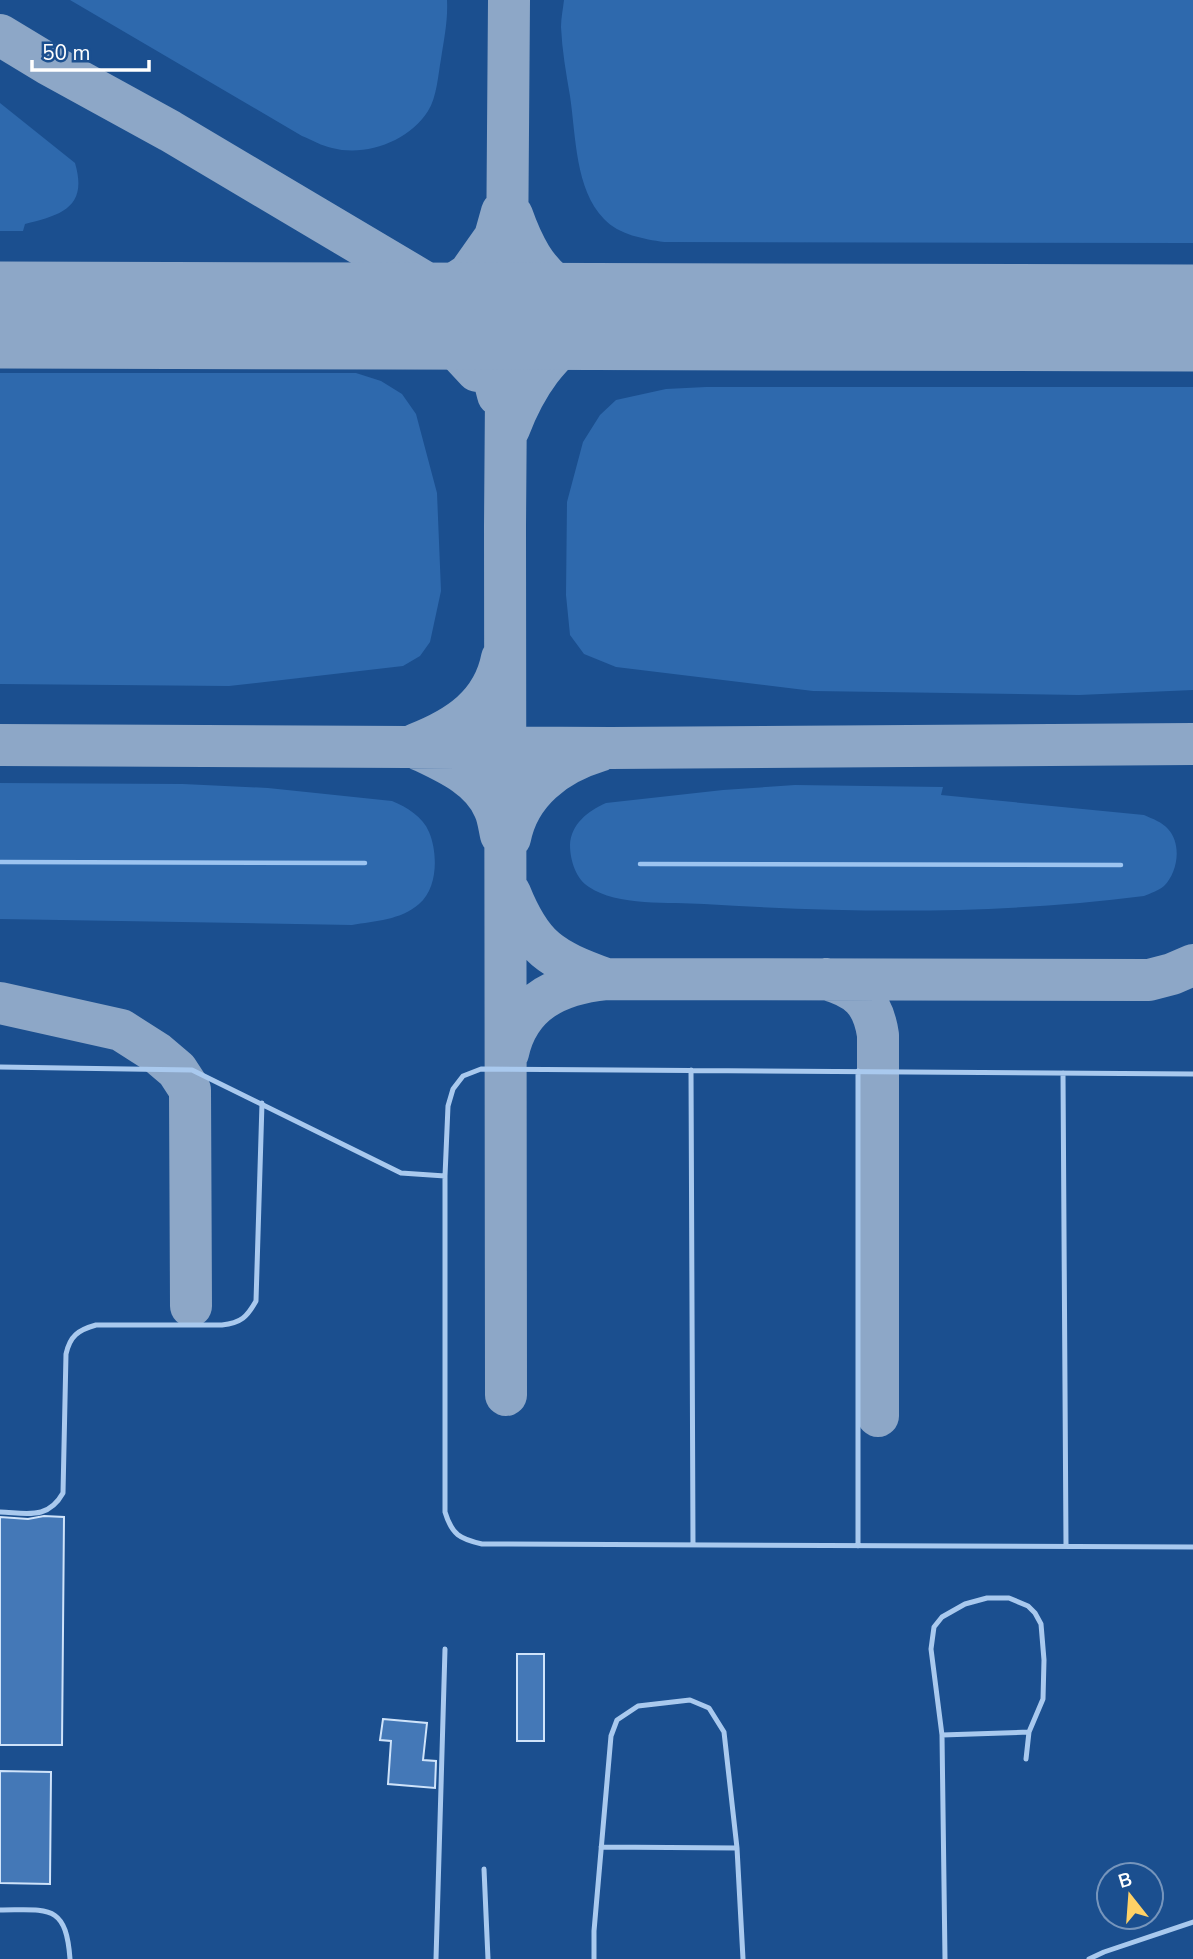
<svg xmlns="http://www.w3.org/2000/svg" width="1193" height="1959" font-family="'Nunito Sans',sans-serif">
	<rect width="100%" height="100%" fill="#1b4f8f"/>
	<!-- green -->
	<path fill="#2e69ad" d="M 70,0 L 447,0 C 448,21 444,39 441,59 C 438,75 437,97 428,111 C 409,141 366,157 332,148 C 322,146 312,140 302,136 Z
		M 564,0 L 1193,0 L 1193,243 L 664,242 C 644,239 619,235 604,219 C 575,189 576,136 570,96 C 566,73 562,50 561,27 C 561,18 563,9 564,0 Z
		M 0,103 L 75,163 C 88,207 62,215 25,224 L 23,231 L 0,231 Z
		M 0,373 L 356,373 L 381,381 L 402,394 L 416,414 L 437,493 L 441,591 L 430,642 L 420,656 L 403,666 L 229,686 L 0,684 Z
		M 706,387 L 1193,387 L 1193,690 L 1079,695 L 813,691 L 616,667 L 584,654 L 570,635 L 566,595 L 567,502 L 583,442 L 600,415 L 616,400 L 666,389 Z
		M 0,783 L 183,784 L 268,788 L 392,801 C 407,807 423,817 429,832 C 438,853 438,888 419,904 C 401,920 375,921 352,925 L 0,919 Z
		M 795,785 L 943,787 L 941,795 L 1144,815 C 1153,819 1162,822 1168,829 C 1182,844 1178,872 1164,886 C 1158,891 1151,893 1144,896 C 997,915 851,913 704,904 C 671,902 616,906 589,887 C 576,879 570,860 570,845 C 571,824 588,811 606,803 L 723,790 Z"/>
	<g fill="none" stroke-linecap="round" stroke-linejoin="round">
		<!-- stream -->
		<path stroke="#9cc4f0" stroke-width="4.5" d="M 0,862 L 365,863
			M 640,864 L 1121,865"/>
		<!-- taxiway -->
		<path stroke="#8da7c7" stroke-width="42" d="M 0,35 L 48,64 L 170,131 L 421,280 C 459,307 489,350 498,395
			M 512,215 C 536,283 562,296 629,317
			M 477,371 L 451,343 L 405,316 L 469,274 L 495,237 L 502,212
			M 509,429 C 524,389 550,346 591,328 C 603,323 617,320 629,317
			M 416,744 C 457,728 493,705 502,658
			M 0,745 L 611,748 L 1193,744
			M 416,748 C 445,762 480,776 494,808 C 498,816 499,826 501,835
			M 510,838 C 519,792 556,764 599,751
			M 510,893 C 532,948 551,959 606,979
			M 826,979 C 858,988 873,1001 878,1035 L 878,1416
			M 0,1003 L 121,1030 L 157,1053 L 177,1070 L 190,1090 L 191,1306
			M 508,1053 C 519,1002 558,984 606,979 L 1149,980 L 1172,974 L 1193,965
			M 506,1395 L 505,526 L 509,0"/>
		<!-- runway -->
		<path stroke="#8da7c7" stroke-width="107" d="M 0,315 L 1193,318"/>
	</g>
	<!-- building -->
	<path fill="#4478b7" stroke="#cfe3fa" stroke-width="2" d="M 44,1516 L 64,1517 L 62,1745 L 0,1745 L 0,1517 L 28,1519 Z
		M 517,1654 L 544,1654 L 544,1741 L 517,1741 Z
		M 383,1719 L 427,1723 L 423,1760 L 436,1761 L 435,1788 L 388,1784 L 391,1741 L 380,1740 Z
		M 0,1771 L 51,1772 L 50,1884 L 0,1883 Z"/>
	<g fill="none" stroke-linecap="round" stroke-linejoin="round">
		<!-- service -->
		<path stroke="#a9c9ee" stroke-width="5" d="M 0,1067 L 192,1070 L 401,1173 L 445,1176
			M 691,1070 L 693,1545
			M 858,1071 L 858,1546
			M 1063,1073 L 1066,1546
			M 1193,1074 L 481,1069 L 463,1076 L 453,1089 L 448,1106 L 445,1176 L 445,1512 C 452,1535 460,1539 482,1544 L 1193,1547
			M 0,1512 C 27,1513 48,1520 63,1493 L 66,1354 C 70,1336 78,1330 96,1325 L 222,1325 C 241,1323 247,1317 256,1301 L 262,1103
			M 942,1735 L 1029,1732
			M 601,1847 L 737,1848
			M 484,1869 L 488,1959
			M 0,1910 C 48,1910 66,1903 70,1959
			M 436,1959 L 445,1649
			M 594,1959 L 594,1931 L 611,1736 L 617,1720 L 638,1706 L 690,1700 L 709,1708 L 724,1732 L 737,1848 L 743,1959
			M 945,1959 L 942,1735 L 931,1649 L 934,1627 L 942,1617 L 965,1604 L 987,1598 L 1009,1598 L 1028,1606 L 1035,1613 L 1041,1624 L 1044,1660 L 1043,1699 L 1029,1732 L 1026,1759
			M 1089,1959 L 1104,1952 L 1193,1922"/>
	</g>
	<!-- north arrow -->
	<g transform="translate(1130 1896) rotate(343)"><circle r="33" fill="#1b4f8f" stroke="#7695bc" stroke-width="2"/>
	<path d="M0-5L12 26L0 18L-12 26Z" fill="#ffd166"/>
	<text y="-10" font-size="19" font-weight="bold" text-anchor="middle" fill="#ffffff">B</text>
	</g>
	<!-- scale -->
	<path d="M32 60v10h117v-10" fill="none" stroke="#ffffff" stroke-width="3.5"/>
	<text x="42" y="60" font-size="21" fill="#ffffff" stroke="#1b4f8f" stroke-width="5" paint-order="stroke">50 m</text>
</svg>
